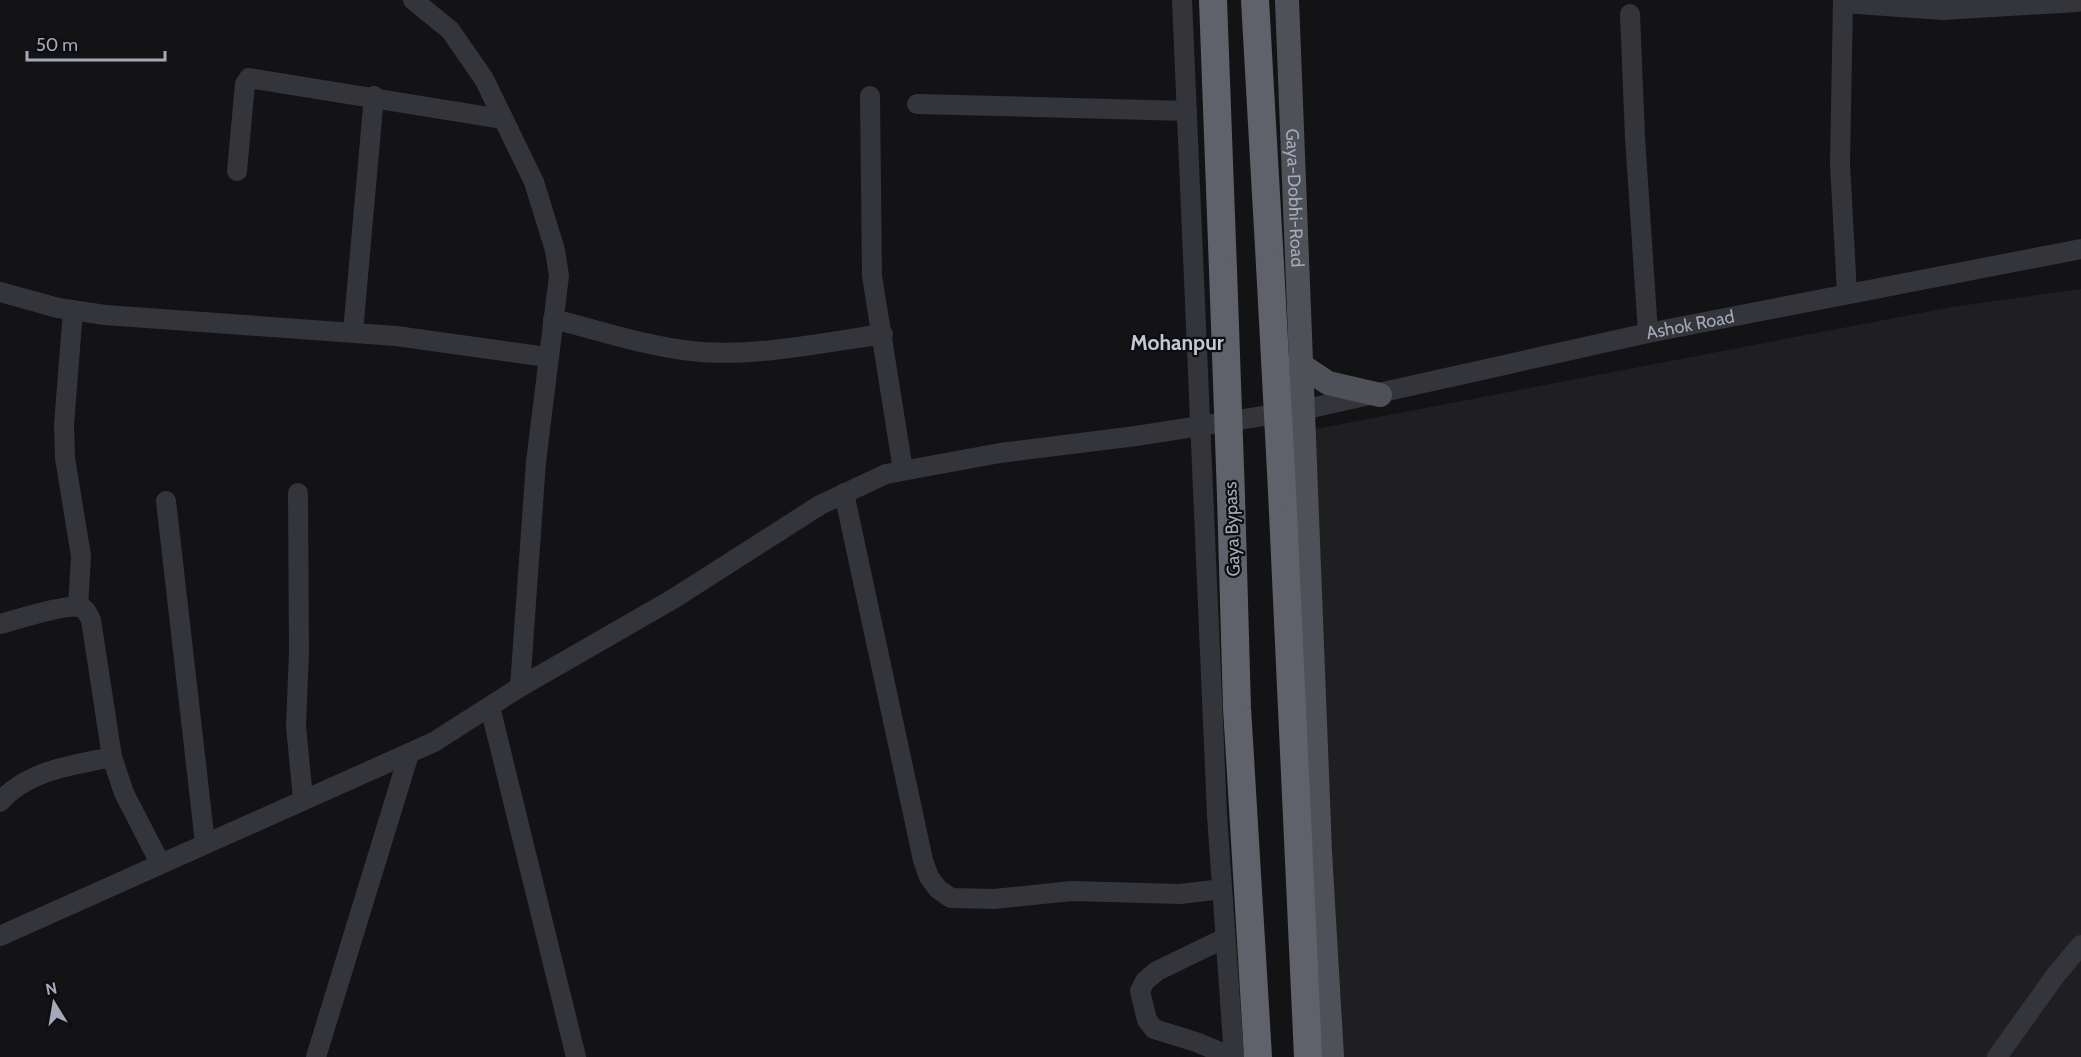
<svg xmlns="http://www.w3.org/2000/svg" width="2081" height="1057" font-family="Cabin,sans-serif">
	<rect width="100%" height="100%" fill="#131315"/>
	<!-- built -->
	<path fill="#1f1f22" d="M 2081,289 L 2081,1057 L 1339,1057 L 1300,432 L 1952,307 Z"/>
	<g fill="none" stroke-linecap="round" stroke-linejoin="round">
		<!-- minor -->
		<g stroke="#33353a" stroke-width="20">
			<path d="M 413,0 L 450,30 L 484,79 L 534,182 L 555,250 L 559,276 L 536,462 L 520,687"/>
			<path d="M 1182,0 L 1217,815 L 1234,1057"/>
			<path d="M 1843,0 L 1840,163 L 1847,294"/>
			<path d="M 1843,3 L 1943,10 L 2077,2"/>
			<path d="M 1630,14 L 1635,137 L 1648,333"/>
			<path d="M 870,96 L 872,276 L 903,470"/>
			<path d="M 917,104 L 1187,111"/>
			<path d="M 237,171 L 245,84 L 249,78 L 502,119"/>
			<path d="M 0,292 L 58,308 L 105,315 L 396,336 L 547,357"/>
			<path d="M 73,310 L 64,425 L 65,458 L 81,556 L 78,607"/>
			<path d="M 553,319 C 598,330 645,346 691,351 C 750,358 824,343 883,334"/>
			<path d="M 353,332 L 374,96"/>
			<path d="M 298,493 L 299,652 L 296,726 L 303,799"/>
			<path d="M 844,493 L 923,860 L 929,877 L 938,889 L 951,898 L 994,899 L 1072,891 L 1180,894 L 1222,889"/>
			<path d="M 166,501 L 205,843"/>
			<path d="M 0,624 C 16,620 65,604 79,607 C 86,608 88,614 91,620 L 112,757 L 124,793 L 160,863"/>
			<path d="M 490,707 L 576,1057"/>
			<path d="M 0,802 C 28,770 73,765 112,757"/>
			<path id="s1" d="M 0,936 L 434,742 L 520,687 L 673,599 L 820,505 L 886,474 L 1000,453 L 1136,436 L 1302,410 L 1648,333 L 2081,249"/>
			<path d="M 1225,938 L 1157,971 L 1145,981 L 1140,991 L 1147,1020 L 1154,1029 L 1196,1042 L 1232,1057"/>
			<path d="M 316,1057 L 409,754"/>
			<path d="M 1997,1057 L 2055,976 L 2081,945"/>
		</g>
		<!-- major -->
		<g stroke="#4f5159" stroke-width="24">
			<path id="s2" d="M 1287,0 L 1320,852 L 1332,1057"/>
			<path d="M 1301,365 L 1328,383 L 1380,395"/>
		</g>
		<!-- highway -->
		<path stroke="#5f626b" stroke-width="28" d="M 1213,0 L 1223,270
			M 1255,0 L 1270,265
			M 1282,491 L 1308,1057
			M 1231,496 L 1237,708 L 1258,1057"/>
		<!-- highway-bridge -->
		<path stroke="#5f626b" stroke-width="28" d="M 1270,265 L 1282,491
			M 1223,270 L 1231,496"/>
	</g>
	<g text-anchor="middle" dominant-baseline="central" stroke-width="4.5" stroke-linejoin="round" paint-order="stroke">
		<!-- street labels -->
		<g font-size="18" fill="#a3a9b6" stroke="#0e0e10">
			<text stroke="none"><textPath href="#s2" startOffset="198">Gaya-Dobhi-Road</textPath></text>
			<text stroke="none"><textPath href="#s1" startOffset="1820">Ashok Road</textPath></text>
			<text transform="translate(1232 529) rotate(-92)">Gaya Bypass</text>
		</g>
		<!-- quarter labels -->
		<g font-size="21" font-weight="bold" fill="#c4c8d2" stroke="#0e0e10">
			<text x="1177" y="342">Mohanpur</text>
		</g>
	</g>
	<!-- north arrow -->
	<g transform="translate(54 1003) rotate(349)" stroke="#0e0e10" stroke-width="4.5" paint-order="stroke">
	<path d="M0-4.5L10 22L0 15L-10 22Z" fill="#a3a9b6"/>
	<text y="-9" font-size="16" font-weight="bold" text-anchor="middle" fill="#a3a9b6">N</text>
	</g>
	<!-- scale -->
	<path d="M27 51v9h138v-9" fill="none" stroke="#a3a9b6" stroke-width="3"/>
	<text x="36" y="51" font-size="18" fill="#a3a9b6" stroke="#0e0e10" stroke-width="4.5" paint-order="stroke">50 m</text>
</svg>
